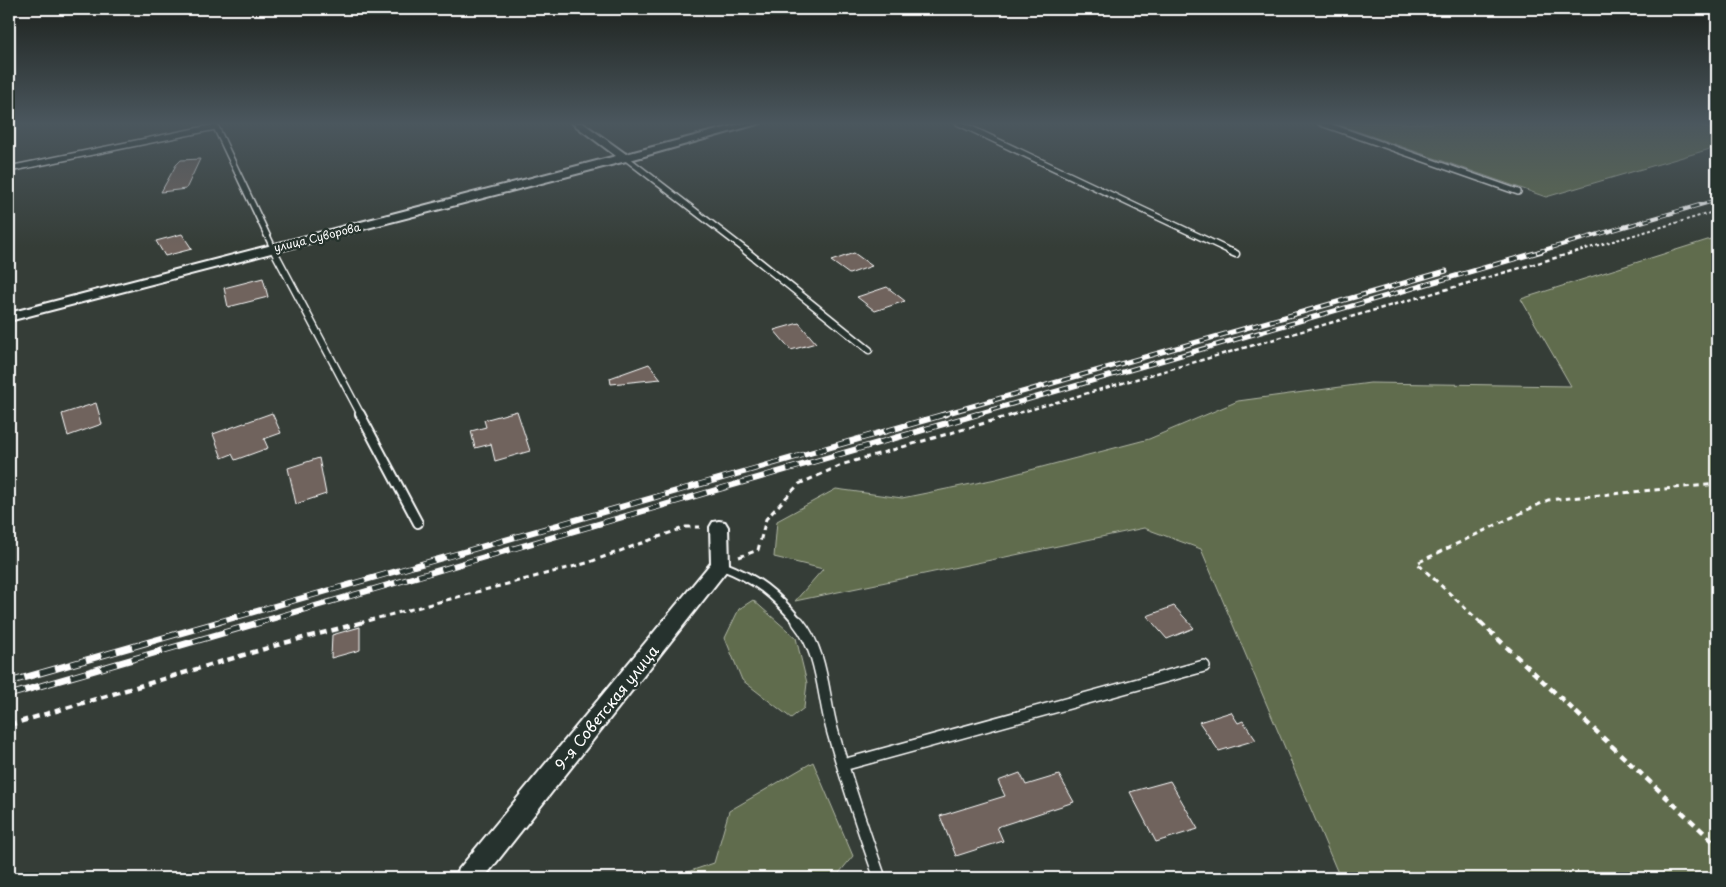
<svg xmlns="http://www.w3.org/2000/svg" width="1726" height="887" font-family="'Playpen Sans',sans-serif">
	<rect width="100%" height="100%" fill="#353d37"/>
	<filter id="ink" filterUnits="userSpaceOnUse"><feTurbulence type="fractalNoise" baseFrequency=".02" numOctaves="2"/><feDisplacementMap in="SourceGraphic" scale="10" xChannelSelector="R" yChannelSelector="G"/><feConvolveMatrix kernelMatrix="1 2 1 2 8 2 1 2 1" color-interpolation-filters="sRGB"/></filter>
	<g filter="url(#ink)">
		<!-- green -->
		<path fill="#606c4d" stroke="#b0b6a6" d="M 1334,123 L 1717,123 L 1717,147 L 1546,197 Z
			M 1717,237 L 1717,878 L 1340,878 L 1201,549 L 1144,528 L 795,601 L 823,569 L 774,557 L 777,521 L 836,489 L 902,498 L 996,479 L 1149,439 L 1238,401 L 1370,383 L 1571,386 L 1521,299 Z
			M 753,600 L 796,638 L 807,683 L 804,708 L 791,718 L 742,680 L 725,638 L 739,609 Z
			M 813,762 L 853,856 L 835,878 L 670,878 L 714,863 L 729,811 Z"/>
		<!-- building -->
		<path fill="#70635d" stroke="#fff" d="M 200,159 L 186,189 L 161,192 L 176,165 L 181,160 Z
			M 182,234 L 192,249 L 165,256 L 156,241 Z
			M 854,253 L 872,266 L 849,274 L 831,261 Z
			M 263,278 L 268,297 L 228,307 L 224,288 Z
			M 887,287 L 905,301 L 875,311 L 857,297 Z
			M 799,323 L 816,343 L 791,350 L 774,330 Z
			M 649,364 L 661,379 L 611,384 L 610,378 Z
			M 96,403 L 102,424 L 68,436 L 62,414 Z
			M 517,411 L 530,451 L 495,461 L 491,444 L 475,448 L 471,431 L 486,427 L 484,420 Z
			M 272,413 L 281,433 L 264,439 L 268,448 L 235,460 L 232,454 L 222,458 L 213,434 Z
			M 319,458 L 326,494 L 296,504 L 288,468 Z
			M 1174,606 L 1194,628 L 1167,639 L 1147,616 Z
			M 360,627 L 360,650 L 331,658 L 332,635 Z
			M 1231,712 L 1238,723 L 1243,721 L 1256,740 L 1219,751 L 1199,722 Z
			M 1020,773 L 1026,785 L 1059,775 L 1074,802 L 997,827 L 1003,841 L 956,856 L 940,816 L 1005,796 L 998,781 Z
			M 1170,781 L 1198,829 L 1156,842 L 1130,792 Z"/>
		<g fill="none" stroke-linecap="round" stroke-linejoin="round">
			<defs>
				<path id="lane-far3" d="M 214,123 L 275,252
					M 959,123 L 1232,252
					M 1321,123 L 1518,192
					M 1704,123 L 1717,127
					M 626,158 L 748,252
					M 9,169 L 215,127"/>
				<path id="lane-far2" d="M 274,251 L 361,415
					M 746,251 L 869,350
					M 1229,251 L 1236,254"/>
				<path id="lane-far1" d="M 360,414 L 418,523
					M 720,565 C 757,579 774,593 799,623"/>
				<path id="lane" d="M 798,622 C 824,654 822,695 833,733 C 847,782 863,830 880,878
					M 843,765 L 1204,666"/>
				<path id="street" d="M 572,123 L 583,123 L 626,154 L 744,123 L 761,123 L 630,160 L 9,321 L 9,313 L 616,156 Z
					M 719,521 L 725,522 L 728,527 L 729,565 L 727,570 L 484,878 L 456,878 L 459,869 L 711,563 L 710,527 L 713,522 Z"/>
			</defs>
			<!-- lane-far3 casing -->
			<use href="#lane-far3" stroke="#fff" stroke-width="8"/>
			<!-- lane-far2 casing -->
			<use href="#lane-far2" stroke="#fff" stroke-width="9"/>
			<!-- lane-far1 casing -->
			<use href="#lane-far1" stroke="#fff" stroke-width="12"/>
			<!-- lane casing -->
			<use href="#lane" stroke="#fff" stroke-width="14"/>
			<!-- street casing -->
			<use href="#street" stroke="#fff" stroke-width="4"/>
			<!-- path-far3 -->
			<path stroke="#fff" stroke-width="2" stroke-dasharray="3 2.5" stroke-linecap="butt" d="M 1575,252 L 1717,211"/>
			<!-- path-far2 -->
			<path stroke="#fff" stroke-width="2.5" stroke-dasharray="4.5 3" stroke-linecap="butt" d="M 1012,415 L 1579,251"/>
			<!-- path-far1 -->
			<path stroke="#fff" stroke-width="3" stroke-dasharray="5.5 4.5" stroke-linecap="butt" d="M 739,557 L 758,550 L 766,519 L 799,484 L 844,464 L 1016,414
				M 359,623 L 587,563 L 686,527 L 700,527
				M 1481,623 L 1417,563 L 1548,500 L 1717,484"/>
			<!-- path -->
			<path stroke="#fff" stroke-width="4.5" stroke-dasharray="7 5" stroke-linecap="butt" d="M 1480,622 L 1717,845
				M 9,725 L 284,643 L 364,622"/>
			<!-- lane-far3 -->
			<use href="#lane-far3" stroke="#26332d" stroke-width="5"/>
			<!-- lane-far2 -->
			<use href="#lane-far2" stroke="#26332d" stroke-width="6"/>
			<!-- lane-far1 -->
			<use href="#lane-far1" stroke="#26332d" stroke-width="8"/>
			<!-- lane -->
			<use href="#lane" stroke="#26332d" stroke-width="11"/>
			<!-- street -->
			<use href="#street" fill="#26332d" fill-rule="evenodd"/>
			<defs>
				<path id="rail-far3" d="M 1537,252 L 1717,200"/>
				<path id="rail-far2" d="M 941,415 L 1446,271
					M 974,415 L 1542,251"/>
				<path id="rail-far1" d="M 215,623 L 946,414
					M 257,623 L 978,414"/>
				<path id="rail" d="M 9,682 L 219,622
					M 9,695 L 261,622"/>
			</defs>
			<!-- rail-far3 casing -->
			<use href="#rail-far3" stroke="#fff" stroke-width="4"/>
			<!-- rail-far2 casing -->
			<use href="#rail-far2" stroke="#fff" stroke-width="5"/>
			<!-- rail-far1 casing -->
			<use href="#rail-far1" stroke="#fff" stroke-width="6"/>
			<!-- rail casing -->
			<use href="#rail" stroke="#fff" stroke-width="7"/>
			<!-- rail-far3 -->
			<use href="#rail-far3" stroke="#26332d" stroke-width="2.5" stroke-dasharray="8" stroke-linecap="butt"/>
			<!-- rail-far2 -->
			<use href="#rail-far2" stroke="#26332d" stroke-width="3" stroke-dasharray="9" stroke-linecap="butt"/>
			<!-- rail-far1 -->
			<use href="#rail-far1" stroke="#26332d" stroke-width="4.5" stroke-dasharray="12" stroke-linecap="butt"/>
			<!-- rail -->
			<use href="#rail" stroke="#26332d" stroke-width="5" stroke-dasharray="16" stroke-linecap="butt"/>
		</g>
	</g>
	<!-- sky -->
	<linearGradient id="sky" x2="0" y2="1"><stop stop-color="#1d221e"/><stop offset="0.5" stop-color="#4b575e"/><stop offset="1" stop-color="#4b575e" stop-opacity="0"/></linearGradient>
	<rect width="1726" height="247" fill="url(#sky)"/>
	<g text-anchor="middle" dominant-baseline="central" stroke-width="5" stroke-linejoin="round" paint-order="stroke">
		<!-- far-street labels -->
		<g font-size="11" fill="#fff" stroke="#26332d">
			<text transform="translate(317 237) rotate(-14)">улица Суворова</text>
		</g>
		<!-- near-street labels -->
		<g font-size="15" fill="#fff" stroke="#26332d">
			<text transform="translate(606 707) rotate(-51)">9-я Советская улица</text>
		</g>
	</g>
	<!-- margin -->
	<rect width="1726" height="887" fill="none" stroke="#26332d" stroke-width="30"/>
	<rect x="15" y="15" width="1696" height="857" fill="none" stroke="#fff" stroke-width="2" filter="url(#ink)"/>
</svg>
